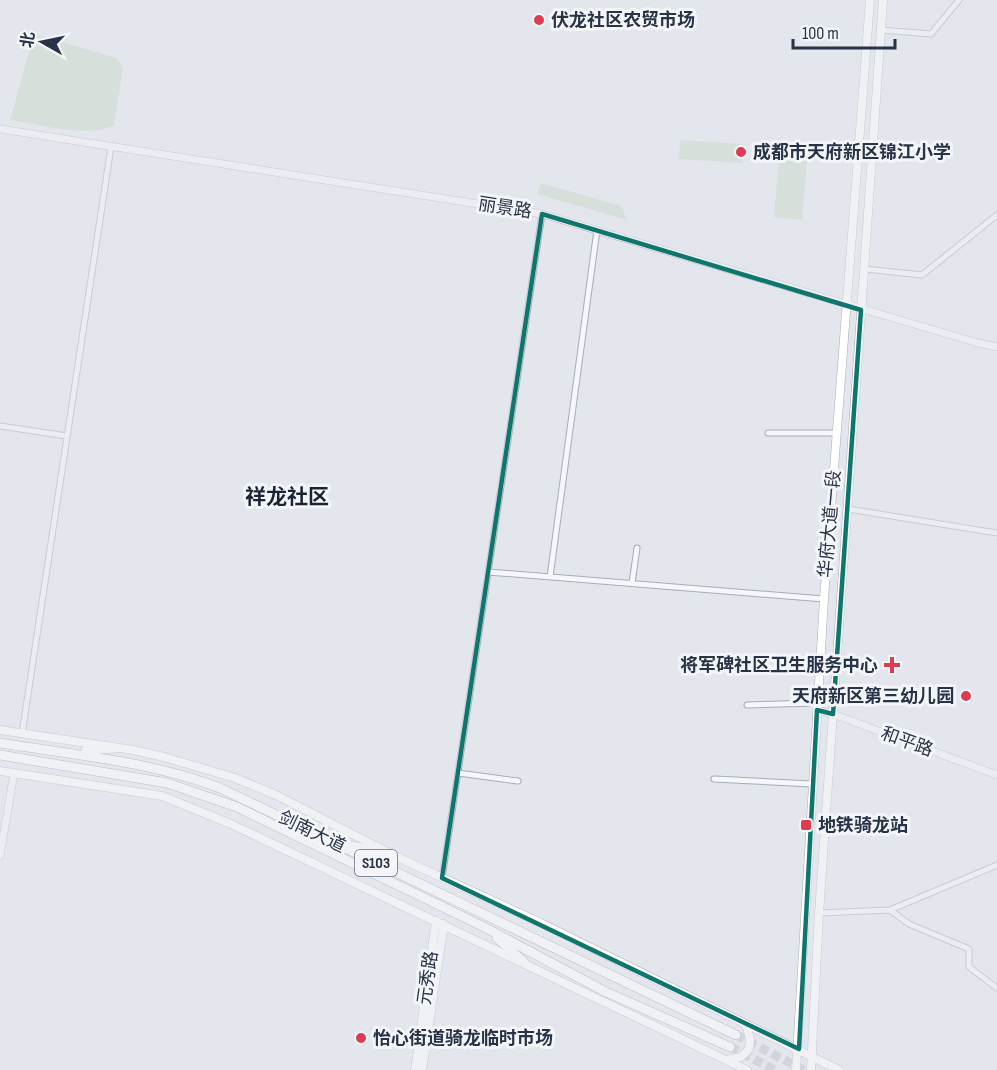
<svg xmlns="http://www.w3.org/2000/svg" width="997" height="1070" font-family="'Sofia Sans Condensed','Noto Sans SC',sans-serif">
	<rect width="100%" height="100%" fill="#e3e6ec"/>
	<!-- green -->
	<path fill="#c8d7c3" d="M 34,34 L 117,58 L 123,69 L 114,125 C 87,139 39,124 10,120 Z
		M 680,140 L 743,144 L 742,163 L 679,159 Z
		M 779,158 L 807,160 L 802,220 L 774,217 Z
		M 541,183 L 621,206 L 627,220 L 537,194 Z"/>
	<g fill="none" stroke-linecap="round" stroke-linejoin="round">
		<!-- trunk-tunnel -->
		<path stroke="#bec2cb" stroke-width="9" stroke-dasharray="9 4.5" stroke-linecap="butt" d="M 736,1035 L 804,1070
			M 730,1047 L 775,1070"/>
		<defs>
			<path id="minor" d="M 881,30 L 931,34 L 959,0
				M 865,269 L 922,275 L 997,215
				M 0,426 L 67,436
				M 768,433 L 837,433
				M 848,509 L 997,533
				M 488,572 L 824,599
				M 550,577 L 597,230
				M 632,583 L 637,548
				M 747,705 L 817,703
				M 22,734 L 111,147
				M 458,773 L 518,781
				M 714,779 L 812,784
				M 442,878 L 542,214
				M 890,910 L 909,924 L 969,949 L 969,967 L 997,988
				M 819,913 L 890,910 L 997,865"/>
			<path id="tertiary" d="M 0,129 L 542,214 L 978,343 L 997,347
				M 817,710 L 833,714 L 997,775
				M 0,856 L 14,773"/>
			<path id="secondary" d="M 0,730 L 133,750 L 164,757 L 235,778 L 276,795 L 395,856 L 541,923 L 839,1070
				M 0,771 L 162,796 L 231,824 L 747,1070
				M 727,1060 L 741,1057 L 749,1049 L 750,1039 L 746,1024
				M 415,1070 L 436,921
				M 422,1070 L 444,924
				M 796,1070 L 824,599 L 870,0
				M 811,1070 L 819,913 L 883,0"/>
			<path id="trunk" d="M 0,743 C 74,755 149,761 220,788 L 736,1035
				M 86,750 L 116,748
				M 0,755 L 167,783 L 237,807 L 484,927 L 606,992 L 730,1047
				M 347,845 L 395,856
				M 497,938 L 524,962"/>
		</defs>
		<!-- minor casing -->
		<use href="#minor" stroke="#a7adb7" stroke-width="7"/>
		<!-- tertiary casing -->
		<use href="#tertiary" stroke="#a7adb7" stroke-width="8"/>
		<!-- secondary casing -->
		<use href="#secondary" stroke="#a7adb7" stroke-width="9"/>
		<!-- trunk casing -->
		<use href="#trunk" stroke="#8893a5" stroke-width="10"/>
		<!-- minor -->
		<use href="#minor" stroke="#f6f7fa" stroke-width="5"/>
		<!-- tertiary -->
		<use href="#tertiary" stroke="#f6f7fa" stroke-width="7"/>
		<!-- secondary -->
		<use href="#secondary" stroke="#fff" stroke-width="8"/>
		<!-- trunk -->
		<use href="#trunk" stroke="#fff" stroke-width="9"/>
	</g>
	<!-- marked area -->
	<path d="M0 0H997V1070H0ZM 542,214 L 861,310 L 833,714 L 817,710 L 799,1049 L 442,878 Z" fill="#e3e6ec" fill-opacity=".55" fill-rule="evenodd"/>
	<path fill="none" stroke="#0f766e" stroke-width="4.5" stroke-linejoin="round" d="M 542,214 L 861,310 L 833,714 L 817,710 L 799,1049 L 442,878 Z"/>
	<!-- markers -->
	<g fill="#dd3c52" stroke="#f3f5f9" stroke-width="2">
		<circle cx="539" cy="20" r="6"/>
		<circle cx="741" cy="152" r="6"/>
		<path d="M889 656h6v6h6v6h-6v6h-6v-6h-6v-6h6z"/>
		<circle cx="966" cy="696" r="6"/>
		<rect x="800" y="819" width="12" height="12" rx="3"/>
		<circle cx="361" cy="1038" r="6"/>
	</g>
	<g text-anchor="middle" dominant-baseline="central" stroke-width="6" stroke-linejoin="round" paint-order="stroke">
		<!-- shield labels -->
		<rect fill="#f3f5f9" stroke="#656d7c" stroke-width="1.5" x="355" y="850" width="42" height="26" rx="4.5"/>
		<g font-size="16" font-weight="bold" fill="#283347">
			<text x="376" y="863">S103</text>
		</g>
		<!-- poi labels -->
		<g font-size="18" font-weight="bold" fill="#283347" stroke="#f3f5f9" text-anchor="start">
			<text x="551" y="20">伏龙社区农贸市场</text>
			<text x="753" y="152">成都市天府新区锦江小学</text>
			<text x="878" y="665" text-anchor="end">将军碑社区卫生服务中心</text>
			<text x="954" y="696" text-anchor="end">天府新区第三幼儿园</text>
			<text x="818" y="825">地铁骑龙站</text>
			<text x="373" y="1038">怡心街道骑龙临时市场</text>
		</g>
		<!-- street labels -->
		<g font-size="18" fill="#283347" stroke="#f3f5f9">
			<text transform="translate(505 208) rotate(9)">丽景路</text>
			<text transform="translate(830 524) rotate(-85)">华府大道一段</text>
			<text transform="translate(907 742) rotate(20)">和平路</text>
			<text transform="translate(312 832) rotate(26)">剑南大道</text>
			<text transform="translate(428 978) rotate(-82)">元秀路</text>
		</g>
		<!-- quarter labels -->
		<g font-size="21" font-weight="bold" fill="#1b2437" stroke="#f3f5f9">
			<text x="287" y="497">祥龙社区</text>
		</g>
	</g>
	<!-- north arrow -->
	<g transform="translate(42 42) rotate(279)" stroke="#f3f5f9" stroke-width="4.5" paint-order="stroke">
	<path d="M0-4.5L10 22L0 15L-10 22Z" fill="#283347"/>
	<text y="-9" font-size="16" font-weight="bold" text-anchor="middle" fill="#283347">北</text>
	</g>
	<!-- scale -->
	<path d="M793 39v9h102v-9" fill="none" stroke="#283347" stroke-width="3"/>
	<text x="802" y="39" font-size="18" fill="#283347" stroke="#f3f5f9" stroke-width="4.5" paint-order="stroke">100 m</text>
</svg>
